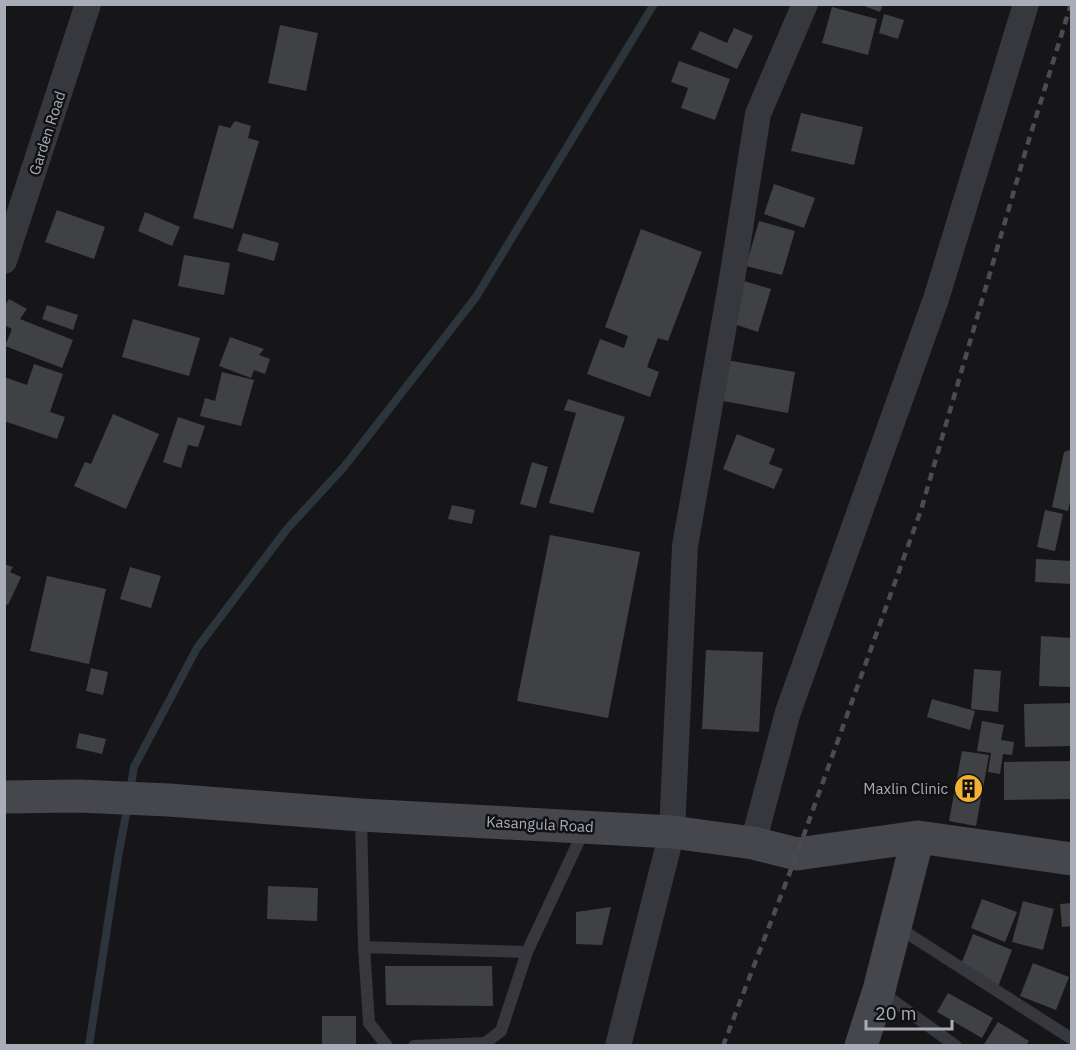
<svg xmlns="http://www.w3.org/2000/svg" width="1076" height="1050" font-family="'IBM Plex Sans',sans-serif">
	<rect width="100%" height="100%" fill="#161618"/>
	<g fill="none" stroke-linecap="round" stroke-linejoin="round">
		<!-- stream -->
		<path stroke="#2c353c" stroke-width="8" d="M 130,791 L 134,767 L 197,648 L 287,529 L 344,467 L 476,297 L 654,4
			M 89,1046 L 118,857 L 128,804"/>
	</g>
	<!-- building -->
	<path fill="#404145" d="M 859,4 L 883,4 L 880,12 Z
		M 832,7 L 877,19 L 868,55 L 822,43 Z
		M 884,14 L 904,20 L 898,39 L 879,33 Z
		M 280,25 L 318,33 L 306,91 L 268,83 Z
		M 734,28 L 753,36 L 737,69 L 691,49 L 700,31 L 727,43 Z
		M 679,61 L 730,79 L 715,120 L 681,108 L 688,88 L 671,82 Z
		M 801,113 L 863,127 L 854,165 L 791,151 Z
		M 235,121 L 251,126 L 248,138 L 259,141 L 233,229 L 193,218 L 219,125 L 230,128 Z
		M 774,184 L 815,198 L 804,228 L 764,214 Z
		M 57,210 L 105,227 L 94,259 L 45,242 Z
		M 145,212 L 180,227 L 172,246 L 138,231 Z
		M 759,221 L 795,231 L 782,275 L 746,266 Z
		M 641,229 L 702,252 L 668,341 L 658,338 L 647,367 L 659,372 L 650,397 L 587,374 L 600,339 L 624,348 L 628,336 L 605,327 Z
		M 243,233 L 279,243 L 274,261 L 237,251 Z
		M 184,255 L 230,263 L 224,295 L 178,286 Z
		M 741,280 L 771,289 L 758,332 L 728,322 Z
		M 9,299 L 27,309 L 20,319 L 73,340 L 62,368 L 5,346 L 12,329 L 4,325 L 4,307 Z
		M 47,305 L 78,315 L 73,330 L 42,319 Z
		M 133,319 L 200,338 L 189,376 L 122,357 Z
		M 230,337 L 264,349 L 259,355 L 270,359 L 265,374 L 254,370 L 251,378 L 219,366 Z
		M 726,360 L 795,372 L 788,413 L 718,400 Z
		M 34,364 L 63,374 L 50,412 L 65,417 L 57,439 L 4,421 L 4,377 L 27,385 Z
		M 222,372 L 254,380 L 241,426 L 200,416 L 205,398 L 215,401 Z
		M 568,399 L 625,417 L 593,513 L 549,503 L 576,413 L 564,410 Z
		M 113,414 L 159,434 L 126,509 L 74,486 L 85,462 L 91,464 Z
		M 178,417 L 205,426 L 198,447 L 188,445 L 181,468 L 163,462 Z
		M 737,434 L 775,449 L 769,464 L 783,469 L 774,489 L 723,469 Z
		M 1070,450 L 1072,450 L 1072,493 L 1068,511 L 1052,507 L 1064,452 Z
		M 532,462 L 548,467 L 536,508 L 520,504 Z
		M 452,505 L 475,510 L 472,524 L 448,519 Z
		M 1045,510 L 1063,514 L 1055,551 L 1037,547 Z
		M 550,535 L 640,552 L 608,718 L 517,701 Z
		M 1036,559 L 1072,561 L 1071,584 L 1035,582 Z
		M 4,564 L 13,567 L 10,572 L 21,577 L 8,605 L 4,603 Z
		M 130,567 L 161,576 L 151,608 L 120,599 Z
		M 47,576 L 106,589 L 89,664 L 30,651 Z
		M 1041,636 L 1072,638 L 1072,687 L 1039,686 Z
		M 706,650 L 763,652 L 759,732 L 702,729 Z
		M 91,668 L 108,672 L 103,695 L 86,691 Z
		M 974,669 L 1001,671 L 998,712 L 971,709 Z
		M 932,699 L 975,711 L 970,730 L 927,717 Z
		M 1072,703 L 1072,746 L 1025,747 L 1024,704 Z
		M 982,721 L 1004,725 L 1001,740 L 1014,742 L 1012,755 L 1003,754 L 1000,774 L 988,772 L 991,753 L 977,751 Z
		M 79,733 L 106,739 L 102,754 L 76,748 Z
		M 962,751 L 989,755 L 976,826 L 949,821 Z
		M 1072,761 L 1072,799 L 1004,800 L 1004,762 Z
		M 268,886 L 318,888 L 317,921 L 267,919 Z
		M 982,899 L 1017,912 L 1005,942 L 971,928 Z
		M 1023,901 L 1054,909 L 1043,950 L 1012,942 Z
		M 1072,903 L 1072,926 L 1062,927 L 1060,904 Z
		M 611,907 L 602,945 L 576,944 L 576,912 Z
		M 973,934 L 1012,950 L 998,987 L 958,972 Z
		M 1033,963 L 1069,977 L 1056,1010 L 1020,996 Z
		M 385,966 L 492,966 L 493,1006 L 386,1005 Z
		M 948,993 L 993,1018 L 982,1038 L 937,1012 Z
		M 322,1016 L 356,1016 L 356,1046 L 322,1046 Z
		M 998,1022 L 1029,1041 L 1026,1046 L 983,1046 Z"/>
	<g fill="none" stroke-linecap="round" stroke-linejoin="round">
		<!-- lane -->
		<path stroke="#37383d" stroke-width="12" d="M 361,816 L 364,947 L 527,952 L 584,830
			M 896,926 L 1072,1039
			M 364,947 L 369,1023 L 387,1046
			M 880,991 L 956,1046
			M 414,1046 L 485,1043 L 501,1031 L 527,952"/>
		<!-- street -->
		<path stroke="#37383d" stroke-width="26" d="M 4,261 L 88,4
			M 753,843 L 788,712 L 936,299 L 1026,4
			M 618,1046 L 672,832 L 685,546 L 732,279 L 758,114 L 805,4"/>
		<!-- secondary -->
		<path stroke="#45474d" stroke-width="33" d="M 4,797 L 78,796 L 169,800 L 361,815 L 672,832 L 753,843 L 797,854 L 918,837 L 1072,859
			M 861,1046 L 879,990 L 918,837"/>
		<!-- rail -->
		<path stroke="#4a4c52" stroke-width="4.5" stroke-dasharray="8 6" stroke-linecap="butt" d="M 723,1046 L 797,854 L 921,510 L 1027,146 L 1071,4"/>
	</g>
	<!-- icons -->
	<defs>
		<symbol id="building-disc" viewBox="-11 -11 22 22"><circle r="9.5" fill="#f2b134" stroke="#111113"/><path d="M-4-6H4V6H1V3H-1V6H-4ZM-2.5-4.3h1.7v1.8h-1.7ZM.8-4.3h1.7v1.8H.8ZM-2.5-1h1.7V.8h-1.7ZM.8-1h1.7V.8H.8Z" fill="#111"/></symbol>
	</defs>
	<g fill-rule="evenodd">
		<use href="#building-disc" x="952" y="772" width="33" height="33"/>
	</g>
	<g text-anchor="middle" dominant-baseline="central" stroke-width="5" stroke-linejoin="round" paint-order="stroke">
		<!-- street labels -->
		<g font-size="15" fill="#a8adb8" stroke="#111113">
			<text transform="translate(47 133) rotate(-72)">Garden Road</text>
			<text transform="translate(540 824) rotate(3)">Kasangula Road</text>
		</g>
		<!-- poi labels -->
		<g font-size="15" fill="#a8adb8" stroke="#111113" text-anchor="end">
			<text x="948" y="788">Maxlin Clinic</text>
		</g>
	</g>
	<!-- border -->
	<rect width="1076" height="1050" fill="none" stroke="#a8adb8" stroke-width="12"/>
	<!-- scale -->
	<path d="M866 1020v9h86v-9" fill="none" stroke="#a8adb8" stroke-width="3"/>
	<text x="875" y="1020" font-size="18" fill="#a8adb8" stroke="#111113" stroke-width="4.5" paint-order="stroke">20 m</text>
</svg>
